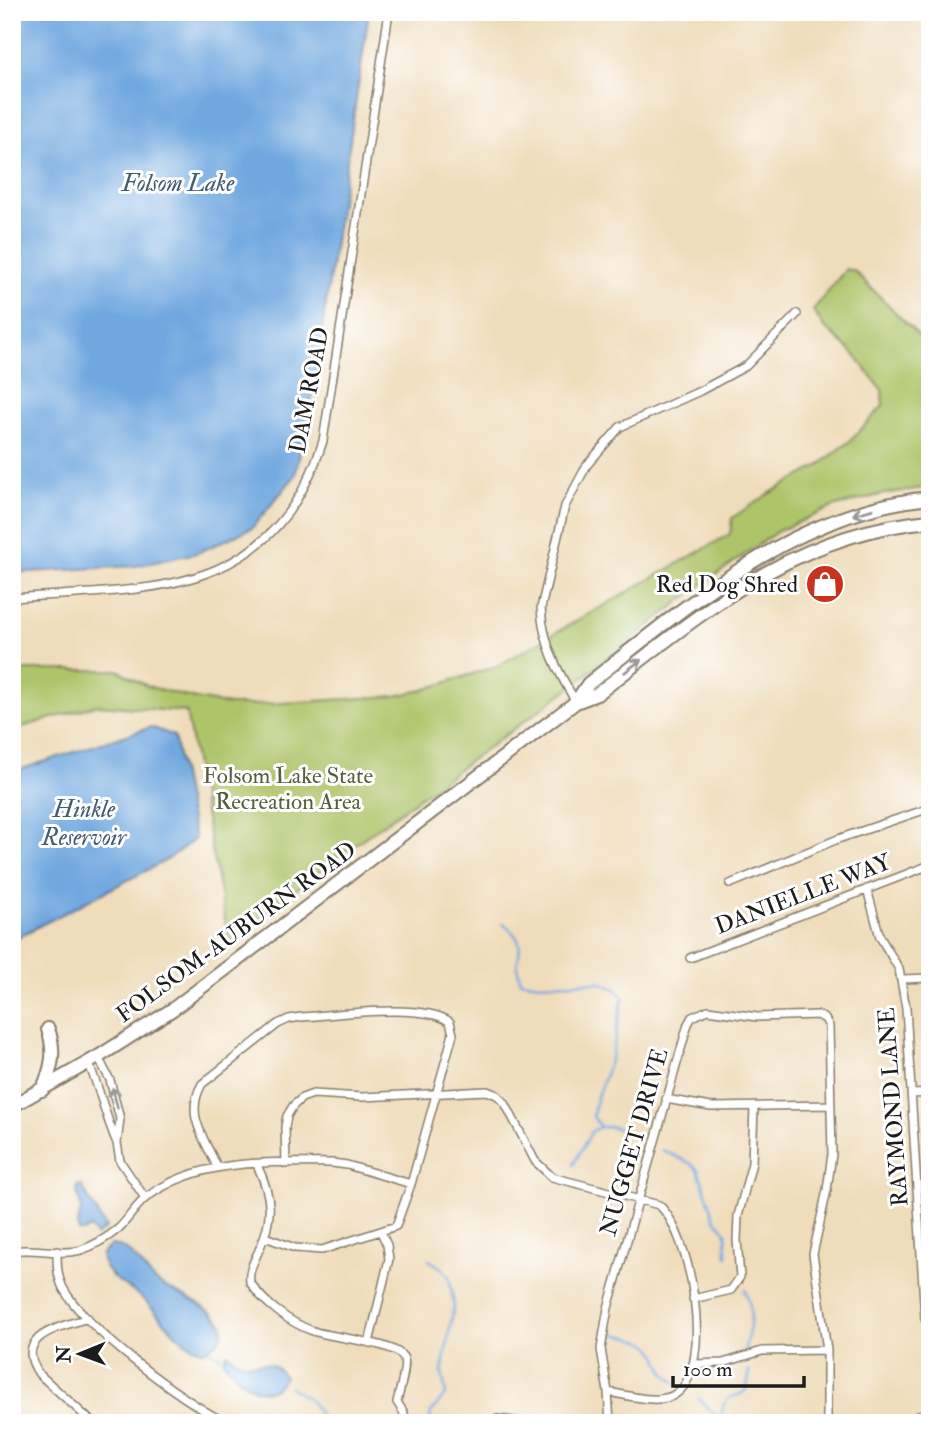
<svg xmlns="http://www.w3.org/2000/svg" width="942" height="1435" font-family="'IM FELL Double Pica',serif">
	<rect width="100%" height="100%" fill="#fff"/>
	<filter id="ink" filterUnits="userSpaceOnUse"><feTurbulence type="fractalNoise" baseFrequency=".0143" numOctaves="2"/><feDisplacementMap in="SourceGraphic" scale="14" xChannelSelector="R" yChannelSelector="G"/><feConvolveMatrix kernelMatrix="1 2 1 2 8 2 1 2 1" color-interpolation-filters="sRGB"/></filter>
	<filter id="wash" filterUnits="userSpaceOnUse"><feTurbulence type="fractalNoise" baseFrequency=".00686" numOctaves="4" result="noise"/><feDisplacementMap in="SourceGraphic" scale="28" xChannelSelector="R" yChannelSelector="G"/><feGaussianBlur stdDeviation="1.57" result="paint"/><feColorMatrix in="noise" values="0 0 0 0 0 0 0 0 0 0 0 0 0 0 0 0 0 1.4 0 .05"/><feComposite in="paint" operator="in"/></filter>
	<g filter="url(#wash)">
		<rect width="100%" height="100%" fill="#efdcba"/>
		<!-- green -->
		<path fill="#aec469" stroke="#657042" stroke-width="2" d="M 846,269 L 854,271 L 930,347 L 930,487 L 883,494 L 833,507 L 778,531 L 692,592 L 563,693 L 331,862 L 229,942 L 186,712 L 97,705 L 12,730 L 12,670 L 118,670 L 147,686 L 196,699 L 230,705 L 250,705 L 395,696 L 423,690 L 497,666 L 730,534 L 732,518 L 770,493 L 817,467 L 851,440 L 883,406 L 882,390 L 852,352 L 823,326 L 813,310 Z"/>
		<!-- water -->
		<path fill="#70a7df" stroke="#46627e" stroke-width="2" d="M 12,12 L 369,12 L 313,391 L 295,476 L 252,528 L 197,553 L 136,566 L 12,573 Z
			M 151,727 L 174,736 L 195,839 L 167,860 L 12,940 L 12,772 Z
			M 81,1185 L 106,1228 L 96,1236 L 90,1228 L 83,1232 L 79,1232 C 76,1222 80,1218 81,1209 C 81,1201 76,1195 77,1186 Z
			M 111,1245 C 132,1245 141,1269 156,1281 C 174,1296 261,1320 204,1351 C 176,1343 163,1317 142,1298 C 127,1285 104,1278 101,1255 Z
			M 226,1353 C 231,1355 236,1360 241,1362 C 258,1369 267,1353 285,1377 C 266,1409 237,1379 223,1360 Z"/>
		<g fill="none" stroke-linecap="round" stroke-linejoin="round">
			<!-- stream -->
			<path stroke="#70a7df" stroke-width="2.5" d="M 503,923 C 535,949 509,955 521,981 L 540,984 L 600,982 L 617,990 L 623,997 L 612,1055 L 596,1100 L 593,1116 L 600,1127 L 613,1127 L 628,1132
				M 662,1150 L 690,1163 L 698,1170 L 715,1219 L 726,1232 L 727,1256
				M 573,1165 L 592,1131 L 600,1127
				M 429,1260 L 443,1269 L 449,1277 L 452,1292 L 454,1306 L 442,1372 L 446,1394 L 431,1412 L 430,1423
				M 612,1333 C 624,1337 647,1338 654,1350 C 664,1366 658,1369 676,1383
				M 209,1349 L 223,1358
				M 745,1349 C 750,1325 755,1314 745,1290
				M 290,1387 L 310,1400 L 325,1423
				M 699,1399 L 721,1421
				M 721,1423 C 722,1418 721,1409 724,1405 C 732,1387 749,1407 749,1370"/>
		</g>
	</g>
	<g filter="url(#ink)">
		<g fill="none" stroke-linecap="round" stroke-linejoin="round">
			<defs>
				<path id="street" d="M 12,598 C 150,588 272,600 323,441 L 389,12
					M 576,702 C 558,672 543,644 541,608 L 565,506 L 587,465 L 620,427 L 700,391 L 746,366 L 797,314
					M 730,884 L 838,839 L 930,808
					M 867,889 L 880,937 L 899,969 L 906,1008 L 925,1319 L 930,1328
					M 690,958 L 930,865
					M 902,979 L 930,978
					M 98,1057 L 110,1080 L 120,1119 L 117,1143 L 120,1161 L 145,1198
					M 88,1062 C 100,1089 105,1116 117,1143
					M 912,1094 L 930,1093
					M 666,1099 L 711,1107 L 830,1105
					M 286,1164 L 285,1127 L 287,1116 L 293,1106 L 302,1098 L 313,1094 L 362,1097 L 487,1091 L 497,1095 L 505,1103 L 535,1161 L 552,1177 L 659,1205 C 691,1234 715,1364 677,1393 C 661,1406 627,1395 608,1392
					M 257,1165 C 272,1196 274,1218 259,1250 C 255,1260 248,1270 250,1282 C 263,1303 290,1323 313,1331 C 331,1338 399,1342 404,1359 C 407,1367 399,1393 397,1402 L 404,1413 L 403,1423
					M 217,1167 C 205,1139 184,1115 202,1084 L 278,1024 L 289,1019 L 301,1017 C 334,1015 424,1002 450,1022 L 453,1034 L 411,1184 L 396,1226 L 322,1250 L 295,1248 L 265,1237
					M 12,1251 C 35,1247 61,1256 81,1250 C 93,1246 108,1237 118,1229 C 129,1219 135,1206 147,1197 C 199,1158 270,1162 332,1163 L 347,1165 L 411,1184
					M 57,1251 C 57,1264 57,1276 63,1288 C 87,1331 181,1399 226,1423
					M 693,1299 L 731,1290 L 740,1277 L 737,1240 L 738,1216 L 752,1163 L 754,1107
					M 88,1318 C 61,1327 12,1335 39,1374 L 93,1423
					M 369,1343 L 389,1259 L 387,1245 L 381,1232
					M 695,1364 L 723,1363 L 762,1351 L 827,1350
					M 912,1421 L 919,1415 L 930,1413
					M 477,1423 L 497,1419 L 529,1423
					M 610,1423 L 608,1392 L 601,1349 L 608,1308 L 688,1024 L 692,1017 L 708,1010 L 757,1017 L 818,1015 L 825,1019 L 829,1026 L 832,1154 L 827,1190 L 813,1254 L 827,1350 L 827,1423"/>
				<path id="primary" d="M 576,702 L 588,684 C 690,603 794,511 930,498
					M 42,1090 C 52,1069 56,1052 48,1029
					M 12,1106 L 98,1057 L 173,1009 L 576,702 L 597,694 C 701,614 791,533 930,521"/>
			</defs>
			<!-- street casing -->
			<use href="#street" stroke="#867c6b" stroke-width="10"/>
			<!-- primary casing -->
			<use href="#primary" stroke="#867c6b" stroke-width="16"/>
			<!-- street -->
			<use href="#street" stroke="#fff" stroke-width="7"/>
			<!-- primary -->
			<use href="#primary" stroke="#fff" stroke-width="12"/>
		</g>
		<!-- one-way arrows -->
		<defs><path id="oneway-shaft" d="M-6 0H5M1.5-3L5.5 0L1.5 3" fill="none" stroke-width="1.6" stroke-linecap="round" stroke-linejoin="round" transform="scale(1.75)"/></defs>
		<g stroke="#999">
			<use href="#oneway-shaft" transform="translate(863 512) rotate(164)"/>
			<use href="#oneway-shaft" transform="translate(633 666) rotate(-37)"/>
			<use href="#oneway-shaft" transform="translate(115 1098) rotate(-104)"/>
		</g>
	</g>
	<!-- icons -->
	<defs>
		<symbol id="shop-disc" viewBox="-11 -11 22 22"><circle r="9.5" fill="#c8321e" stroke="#fff"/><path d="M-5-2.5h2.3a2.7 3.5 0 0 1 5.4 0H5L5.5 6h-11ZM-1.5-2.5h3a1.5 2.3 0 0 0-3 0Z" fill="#fff"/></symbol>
	</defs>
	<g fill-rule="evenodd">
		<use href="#shop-disc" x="803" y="562" width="44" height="44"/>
	</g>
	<g text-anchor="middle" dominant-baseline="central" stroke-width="6" stroke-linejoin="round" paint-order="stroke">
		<!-- street labels -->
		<g font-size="23" fill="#1c1c1c" stroke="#fff">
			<text transform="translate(309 390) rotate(-79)">DAM ROAD</text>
			<text transform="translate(803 894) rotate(-21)">DANIELLE WAY</text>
			<text transform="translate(236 932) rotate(-36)">FOLSOM-AUBURN ROAD</text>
			<text transform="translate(893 1107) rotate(-94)">RAYMOND LANE</text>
			<text transform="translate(634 1142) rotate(-74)">NUGGET DRIVE</text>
		</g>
		<!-- poi labels -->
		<g font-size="23" fill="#1c1c1c" stroke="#fff" text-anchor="end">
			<text x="798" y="584">Red Dog Shred</text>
		</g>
		<!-- park labels -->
		<g font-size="23" fill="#565f3b" stroke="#fff">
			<text x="288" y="775">Folsom Lake State<tspan x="288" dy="26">Recreation Area</tspan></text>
		</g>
		<!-- water labels -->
		<g font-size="24" font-style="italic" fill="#425b74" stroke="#fff">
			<text x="178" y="183">Folsom Lake</text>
			<text x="84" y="809">Hinkle<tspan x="84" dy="28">Reservoir</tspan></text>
		</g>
	</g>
	<!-- margin -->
	<rect width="942" height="1435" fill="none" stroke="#fff" stroke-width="42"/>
	<!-- north arrow -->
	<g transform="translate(80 1354) rotate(269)" stroke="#ffffff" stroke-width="5" paint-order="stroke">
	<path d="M0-5L12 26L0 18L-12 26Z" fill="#1c1c1c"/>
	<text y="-10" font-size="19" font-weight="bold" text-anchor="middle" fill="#1c1c1c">N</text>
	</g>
	<!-- scale -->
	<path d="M673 1376v10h131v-10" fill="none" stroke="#1c1c1c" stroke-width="3.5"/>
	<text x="683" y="1376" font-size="21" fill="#1c1c1c" stroke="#ffffff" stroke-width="5" paint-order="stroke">100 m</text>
</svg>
